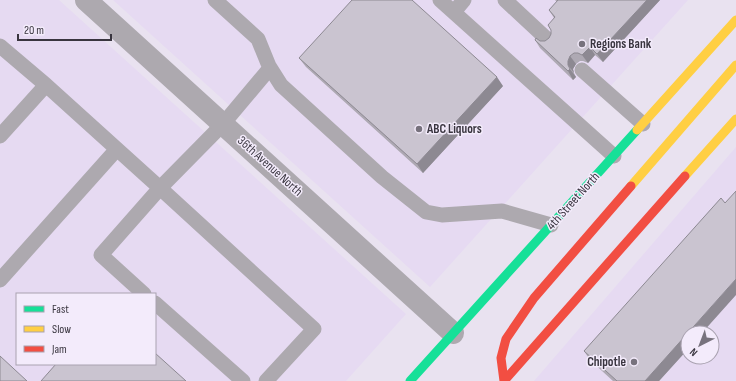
<svg xmlns="http://www.w3.org/2000/svg" width="736" height="381" font-family="'Sofia Sans Condensed',sans-serif">
	<rect width="100%" height="100%" fill="#e9e2f0"/>
	<!-- built -->
	<path fill="#e6daf2" fill-rule="evenodd" d="M 0,0 L 59,0 L 406,314 L 346,381 L 0,381 ZM 17,294 L 155,294 L 155,364 L 17,364 Z
		M 113,0 L 688,0 L 430,287 Z
		M 736,147 L 736,381 L 534,381 ZM 688,333 L 712,333 L 712,357 L 688,357 Z"/>
	<g fill="none" stroke-linecap="round" stroke-linejoin="round">
		<!-- lane -->
		<path stroke="#ada9af" stroke-width="15" d="M 215,0 L 258,39 L 269,66 L 281,85 L 382,177 L 426,212 L 442,215 L 502,211 L 551,225
			M 440,0 L 614,156
			M 505,0 L 548,40
			M 454,12 L 464,0
			M 0,46 L 46,85
			M 582,70 L 643,124
			M 0,136 L 46,85 L 160,188 L 223,124 L 270,68
			M 0,280 L 117,149
			M 144,294 L 101,255 L 160,188 L 314,329 L 266,381
			M 155,303 L 243,381"/>
		<!-- street -->
		<path stroke="#ada9af" stroke-width="22" d="M 86,0 L 453,333"/>
		<!-- fast -->
		<path stroke="#16e098" stroke-width="9" d="M 410,381 L 637,130"/>
		<!-- slow -->
		<path stroke="#ffcf43" stroke-width="9" d="M 637,130 L 736,20
			M 685,176 L 736,119
			M 631,186 L 736,65"/>
		<!-- jam -->
		<path stroke="#f24e42" stroke-width="9" d="M 504,381 L 501,358 L 506,339 L 534,298 L 631,186
			M 504,381 L 685,176"/>
	</g>
	<!-- wall -->
	<path fill="#aea9b3" d="M 555,0 L 660,0 L 603,62 L 595,55 L 588,63 L 583,61 L 580,61 L 576,64 L 573,69 L 574,73 L 576,77 L 573,80 L 540,48 L 535,40 L 545,41 L 549,38 L 551,34 L 554,18 L 549,10 L 557,2 Z
		M 299,58 L 503,86 L 423,173 L 306,67 Z
		M 725,203 L 688,349 L 659,381 L 613,381 L 590,360 L 584,351 Z"/>
	<!-- shaded-wall -->
	<path fill="#8d8992" d="M 647,0 L 660,0 L 603,62 L 597,54 Z
		M 590,47 L 595,55 L 588,63 L 582,55 Z
		M 570,56 L 576,64 L 573,69 L 574,73 L 568,65 L 568,61 Z
		M 570,69 L 576,77 L 573,80 L 568,71 Z
		M 497,77 L 503,86 L 423,173 L 417,164 Z
		M 736,279 L 736,295 L 702,333 L 688,333 L 688,349 L 659,381 L 645,381 Z"/>
	<!-- building -->
	<path fill="#cac4d0" stroke="#8d8992" d="M 352,0 L 412,0 L 497,77 L 417,164 L 299,58 Z
		M 558,0 L 647,0 L 597,54 L 590,47 L 582,55 L 578,53 L 574,53 L 570,56 L 568,61 L 568,65 L 570,69 L 568,71 L 535,40 L 536,38 L 540,41 L 545,41 L 549,38 L 551,34 L 551,30 L 548,25 L 555,17 L 549,10 Z
		M 736,191 L 736,279 L 645,381 L 617,381 L 584,351 L 721,198 L 725,203 Z
		M 155,353 L 186,381 L 41,381 L 56,364 L 155,364 Z
		M 0,356 L 27,381 L 0,381 Z"/>
	<!-- markers -->
	<g fill="#77727d" stroke="#f3ebfb" stroke-width="1.5">
		<circle cx="582" cy="44" r="4"/>
		<circle cx="419" cy="129" r="4"/>
		<circle cx="634" cy="362" r="4"/>
	</g>
	<g text-anchor="middle" dominant-baseline="central" stroke-width="3" stroke-linejoin="round" paint-order="stroke">
		<!-- poi labels -->
		<g font-size="13" font-weight="bold" fill="#39353f" stroke="#f3ebfb" text-anchor="start">
			<text x="590" y="44">Regions Bank</text>
			<text x="427" y="129">ABC Liquors</text>
			<text x="626" y="362" text-anchor="end">Chipotle</text>
		</g>
		<!-- street labels -->
		<g font-size="13" fill="#39353f" stroke="#f3ebfb">
			<text transform="translate(270 166) rotate(42)">36th Avenue North</text>
			<text transform="translate(573 201) rotate(-48)">4th Street North</text>
		</g>
	</g>
	<!-- legend -->
	<rect x="16" y="293" width="140" height="72" fill="#f3ebfb" stroke="#a9a2b0"/>
	<rect x="24" y="306" width="20" height="6" fill="#16e098" stroke="#a9a2b0"/>
	<text x="52" y="313" font-size="12" fill="#39353f">Fast</text>
	<rect x="24" y="326" width="20" height="6" fill="#ffcf43" stroke="#a9a2b0"/>
	<text x="52" y="333" font-size="12" fill="#39353f">Slow</text>
	<rect x="24" y="346" width="20" height="6" fill="#f24e42" stroke="#a9a2b0"/>
	<text x="52" y="353" font-size="12" fill="#39353f">Jam</text>
	<!-- north arrow -->
	<g transform="translate(700 345) rotate(222)"><circle r="19" fill="#f3ebfb" stroke="#a9a2b0"/>
	<path d="M0-3L7 15L0 10L-7 15Z" fill="#77727d"/>
	<text y="-6" font-size="11" font-weight="bold" text-anchor="middle" fill="#39353f">N</text>
	</g>
	<!-- scale -->
	<path d="M18 34v6h93v-6" fill="none" stroke="#39353f" stroke-width="2"/>
	<text x="24" y="34" font-size="12" fill="#39353f" stroke="#f3ebfb" stroke-width="3" paint-order="stroke">20 m</text>
</svg>
